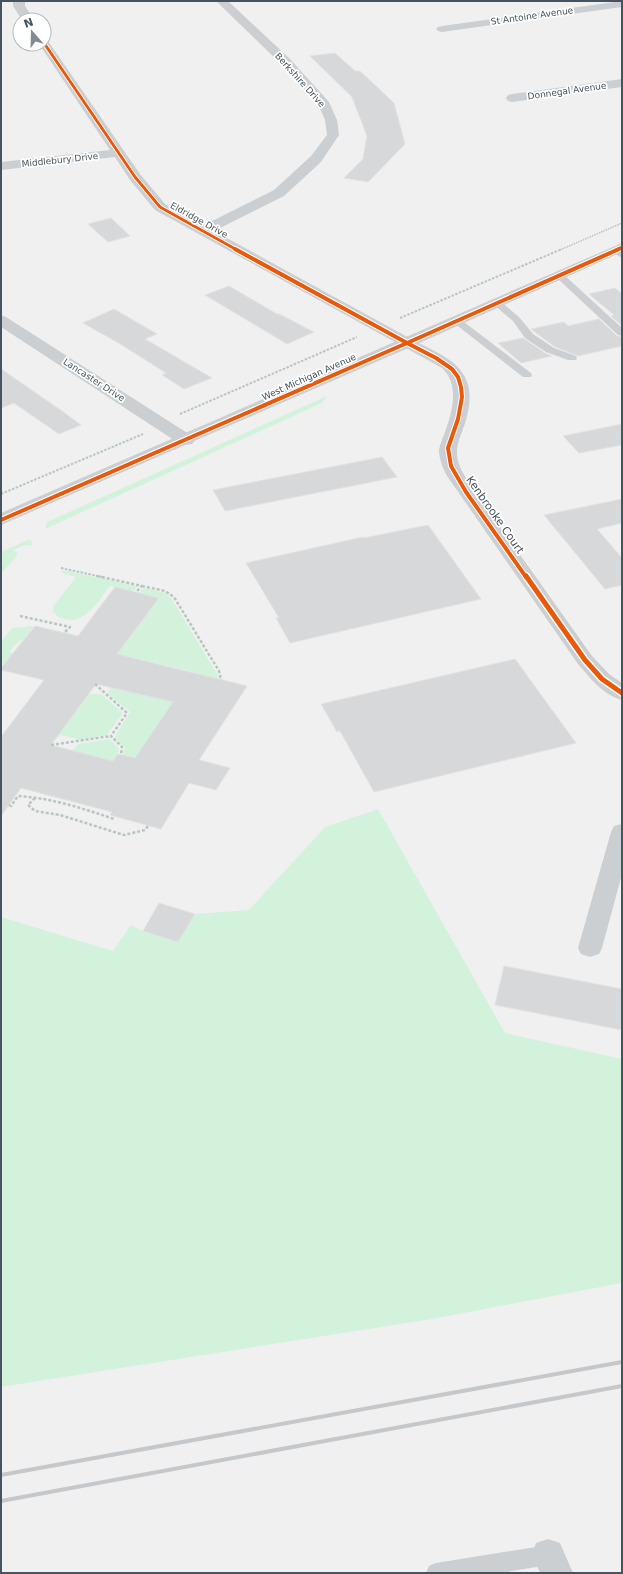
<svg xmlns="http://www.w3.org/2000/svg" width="623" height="1574" font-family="'DejaVu Sans',sans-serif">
	<rect width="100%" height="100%" fill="#f1f0f0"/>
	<!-- green -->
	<path fill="#d2f2dc" d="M 327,396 L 322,403 L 45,529 L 47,522 Z
		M 30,539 L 33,545 L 22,546 L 13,550 L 17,553 L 17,556 L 1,574 L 1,552 Z
		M 64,570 L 136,586 L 137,587 L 133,592 L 110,586 C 99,600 86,625 64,619 C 58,617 55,616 53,610 L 54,605 L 76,577 L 64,574 L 61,571 Z
		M 145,588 L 165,593 L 171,598 L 218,675 L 217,679 L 195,674 L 195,672 L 117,654 L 159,598 L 139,593 L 142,589 Z
		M 34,626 L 23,640 L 19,641 L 10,651 L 12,654 L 3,665 L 1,662 L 1,642 L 12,628 Z
		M 112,687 L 173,702 L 135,758 L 123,755 L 125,747 L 116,739 L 115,736 L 130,712 L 107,693 Z
		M 88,694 L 101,694 L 123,713 L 107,735 L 81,740 L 61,735 L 54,741 Z
		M 109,739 L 119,748 L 118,754 L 113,761 L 72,751 L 78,744 Z
		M 378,809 L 505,1033 L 622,1059 L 622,1283 L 426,1320 L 1,1387 L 1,917 L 113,951 L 131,925 L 143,931 L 178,942 L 195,914 L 249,910 L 325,827 Z"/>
	<!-- building -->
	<path fill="#d7d8da" stroke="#e2e2e3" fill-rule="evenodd" d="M 335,53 L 355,71 L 360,71 L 394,103 L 405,144 L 368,182 L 344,178 L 363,159 L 367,136 L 352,97 L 310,56 Z
		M 111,218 L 130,236 L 108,242 L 88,224 Z
		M 229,286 L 277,314 L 279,314 L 314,332 L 287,344 L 205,295 Z
		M 615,288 L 622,294 L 622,326 L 611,316 L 614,315 L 589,294 Z
		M 114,309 L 157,334 L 145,339 L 212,378 L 184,389 L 162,375 L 166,373 L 122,345 L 83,323 Z
		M 599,319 L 617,336 L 622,337 L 622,346 L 578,356 L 555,347 L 531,329 L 564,322 L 568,326 Z
		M 523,338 L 545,353 L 552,356 L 521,363 L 498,343 Z
		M 1,369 L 62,411 L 81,425 L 59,434 L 14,403 L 1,408 Z
		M 622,424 L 622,445 L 579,453 L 563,436 Z
		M 382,457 L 397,477 L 225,511 L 213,490 Z
		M 622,499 L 622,523 L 597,529 L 622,558 L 622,585 L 605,589 L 544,515 Z
		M 428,525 L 481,599 L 290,643 L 276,618 L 279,618 L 246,563 L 363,537 L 364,538 Z
		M 115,587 L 159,598 L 117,654 L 247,686 L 199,760 L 230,768 L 216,790 L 189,783 L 161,829 L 110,815 L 112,812 L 21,788 L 1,816 L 1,737 L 44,680 L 1,670 L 1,668 L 35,626 L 78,636 ZM 96,684 L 173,702 L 135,758 L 118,754 L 113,761 L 51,745 Z
		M 515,659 L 576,743 L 374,792 L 340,731 L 337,732 L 321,704 Z
		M 159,903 L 195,914 L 178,942 L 143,931 Z
		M 504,966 L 622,989 L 622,1030 L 495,1005 Z"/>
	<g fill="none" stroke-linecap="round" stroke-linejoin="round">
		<!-- path-far2 -->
		<path stroke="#b8c6c0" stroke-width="1.5" stroke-dasharray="1.5 1" stroke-linecap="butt" d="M 560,250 L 622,223"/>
		<!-- path-far1 -->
		<path stroke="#b8c6c0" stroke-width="2" stroke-dasharray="2.5 1.5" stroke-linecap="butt" d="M 400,318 L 562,249
			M 180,414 L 357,337
			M 1,494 L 143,434
			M 61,568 L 102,577"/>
		<!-- path -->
		<path stroke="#b8c6c0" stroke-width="2.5" stroke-dasharray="3 2" stroke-linecap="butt" d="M 97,576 L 142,586 L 136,592
			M 142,586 L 165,591 L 174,597 L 219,671 L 221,680
			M 20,616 L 70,627 L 64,633
			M 95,684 L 127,713 L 111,736 L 122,747 L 121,755
			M 51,745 L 111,736
			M 35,798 L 28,805 L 35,811 L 60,815 L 124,835 L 145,830 L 148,826
			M 9,805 L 11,806 L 18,796 C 51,798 82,808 114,819"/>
		<!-- service -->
		<path fill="#cbcfd1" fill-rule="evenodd" d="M 614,247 L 622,251 L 622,258 L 609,250 L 611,248 Z
			M 559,272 L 562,273 L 622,328 L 622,336 L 618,335 L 556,277 L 554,275 Z
			M 497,300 L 500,301 L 519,317 L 533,334 L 554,348 L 576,356 L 577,358 L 576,360 L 568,360 L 546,352 L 525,338 L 513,321 L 494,305 L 492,303 L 494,301 Z
			M 457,318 L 460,319 L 531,373 L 532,375 L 531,377 L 523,377 L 454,323 L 452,321 Z
			M 548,1545 L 555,1548 L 558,1555 L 555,1562 L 548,1565 L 501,1573 L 426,1573 L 429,1566 L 436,1563 Z"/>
		<!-- minor -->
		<path fill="#cbcfd1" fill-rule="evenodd" d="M 13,1 L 25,1 L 25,6 L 34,20 L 22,20 L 13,6 Z
			M 216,1 L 228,1 L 290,59 L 329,102 L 337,120 L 339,135 L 321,162 L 284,196 L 214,231 L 413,340 C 451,359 480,370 466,420 C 463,431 456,443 457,455 C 458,468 467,479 474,490 L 592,656 L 609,674 L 622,683 L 622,700 C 603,695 590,678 578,664 L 447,476 C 443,468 439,459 439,450 C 440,443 444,436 446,429 C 453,409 459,384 442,368 L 155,210 L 130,180 L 115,157 L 1,170 L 1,162 L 110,150 L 39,44 L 44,44 L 44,40 L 48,41 L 140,174 L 165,204 L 204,225 L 274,190 L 311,156 L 327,135 L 325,120 L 319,106 L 282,65 Z
			M 622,1 L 622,7 L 442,32 L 438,31 L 436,29 L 438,27 L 442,26 Z
			M 622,79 L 622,87 L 512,102 L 508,101 L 506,98 L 508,95 L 512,94 Z
			M 1,315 L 6,317 L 192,436 L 195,440 L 192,444 L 186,445 L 180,444 L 1,327 Z
			M 622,824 L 622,874 L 602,948 L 599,954 L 590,957 L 581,954 L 578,948 L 611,832 L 614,826 Z
			M 548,1539 L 560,1543 L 573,1573 L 540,1573 L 532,1555 L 536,1543 Z"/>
		<!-- tertiary -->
		<path fill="#cbcfd1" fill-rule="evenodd" d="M 622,243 L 622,252 L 413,346 L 1,525 L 1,513 Z"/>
		<!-- rail -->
		<path stroke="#c5c8ca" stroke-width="4" d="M 1,1475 L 622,1362
			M 1,1501 L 622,1386"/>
		<defs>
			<path id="cycleway-far2" d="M 44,43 L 135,177 L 160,207 L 237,250
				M 616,250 L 622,247"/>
			<path id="cycleway-far1" d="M 235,249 L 407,343 L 436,358 L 452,369 L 458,377 L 461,387 L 462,397 L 458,419 L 448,448 L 451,466 L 466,492 L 526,577
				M 1,520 L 407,343 L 619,249"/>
			<path id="cycleway" d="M 526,576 L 585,660 L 602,679 L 622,693"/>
		</defs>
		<!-- cycleway-far2 casing -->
		<use href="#cycleway-far2" stroke="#fff" stroke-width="4.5"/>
		<!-- cycleway-far1 casing -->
		<use href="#cycleway-far1" stroke="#fff" stroke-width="6"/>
		<!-- cycleway casing -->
		<use href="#cycleway" stroke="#fff" stroke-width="8"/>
		<!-- cycleway-far2 -->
		<use href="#cycleway-far2" stroke="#e8590c" stroke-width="3"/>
		<!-- cycleway-far1 -->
		<use href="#cycleway-far1" stroke="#e8590c" stroke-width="4"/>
		<!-- cycleway -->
		<use href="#cycleway" stroke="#e8590c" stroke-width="5"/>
	</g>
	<g text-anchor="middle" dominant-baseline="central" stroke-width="3.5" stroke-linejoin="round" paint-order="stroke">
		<!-- far-street labels -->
		<g font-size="9" fill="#45545f" stroke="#fff">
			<text transform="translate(532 16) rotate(-8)">St Antoine Avenue</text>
			<text transform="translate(300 80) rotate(48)">Berkshire Drive</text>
			<text transform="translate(567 91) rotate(-8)">Donnegal Avenue</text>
			<text transform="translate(60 160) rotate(-6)">Middlebury Drive</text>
			<text transform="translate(199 220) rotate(29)">Eldridge Drive</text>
			<text transform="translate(309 377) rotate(-24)">West Michigan Avenue</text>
			<text transform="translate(94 380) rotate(33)">Lancaster Drive</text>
		</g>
		<!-- street labels -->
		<g font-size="11" fill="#45545f" stroke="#fff">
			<text transform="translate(495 515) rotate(55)">Kenbrooke Court</text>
		</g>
	</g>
	<!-- border -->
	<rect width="623" height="1574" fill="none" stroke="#45545f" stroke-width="4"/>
	<!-- north arrow -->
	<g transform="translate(32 32) rotate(340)"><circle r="19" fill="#ffffff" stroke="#b5bbbf"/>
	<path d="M0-3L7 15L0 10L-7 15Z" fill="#818b92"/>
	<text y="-6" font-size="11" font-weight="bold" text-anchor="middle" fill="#45545f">N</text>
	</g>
</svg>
